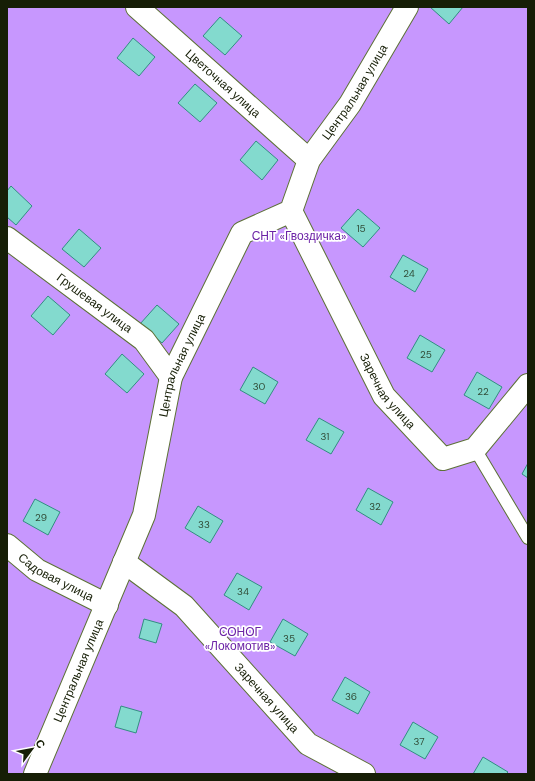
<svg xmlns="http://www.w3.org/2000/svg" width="535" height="781" font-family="'DM Sans',sans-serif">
	<rect width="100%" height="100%" fill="#d1e9aa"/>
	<!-- green -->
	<path fill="#c797fe" d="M 7,7 L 528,7 L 528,774 L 7,774 Z"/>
	<!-- building -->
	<path fill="#83dace" stroke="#338d82" d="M 430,7 L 463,7 L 449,24 Z
		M 220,17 L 242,36 L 225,55 L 203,36 Z
		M 133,38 L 155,57 L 139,76 L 117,58 Z
		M 195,84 L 217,103 L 200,122 L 178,103 Z
		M 256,141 L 278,160 L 262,180 L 240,160 Z
		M 11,186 L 32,206 L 16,225 L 7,217 L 7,191 Z
		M 358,209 L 380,228 L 363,247 L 341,228 Z
		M 79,229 L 101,248 L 84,267 L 62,249 Z
		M 403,255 L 428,269 L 415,292 L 390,277 Z
		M 48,296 L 70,315 L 53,335 L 31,316 Z
		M 157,305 L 179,324 L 162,343 L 140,324 Z
		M 420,335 L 445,350 L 432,372 L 407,358 Z
		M 122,354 L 144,374 L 127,393 L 105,374 Z
		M 253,367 L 278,382 L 265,404 L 240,390 Z
		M 477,372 L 502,387 L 489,409 L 464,395 Z
		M 319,418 L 344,432 L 331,454 L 306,440 Z
		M 528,463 L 528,478 L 522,474 Z
		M 368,488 L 393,502 L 381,525 L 356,510 Z
		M 35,499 L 60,512 L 48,535 L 23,521 Z
		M 198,506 L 223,521 L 210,543 L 185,528 Z
		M 237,573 L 262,587 L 249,610 L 224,595 Z
		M 144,619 L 162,624 L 156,643 L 139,638 Z
		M 283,619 L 308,634 L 295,656 L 270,642 Z
		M 345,677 L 370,692 L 358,714 L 332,700 Z
		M 121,706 L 142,712 L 136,733 L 115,727 Z
		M 413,722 L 438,737 L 425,759 L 400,745 Z
		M 483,757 L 508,772 L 506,774 L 473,774 Z"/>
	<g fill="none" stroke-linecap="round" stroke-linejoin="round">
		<defs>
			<path id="lane" d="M 475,449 L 528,538"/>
			<g id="street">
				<path id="s1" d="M 137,7 L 309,160"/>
				<path id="s2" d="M 291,211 L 384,396 L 443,459 L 475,449 L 528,385"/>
				<path id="s3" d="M 7,238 L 144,340 L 171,377"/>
				<path id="s4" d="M 7,545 L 37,570 L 107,605"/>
				<path id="s5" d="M 124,562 L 184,606 L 308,744 L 364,774"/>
				<path id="s6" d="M 35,774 L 144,515 L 171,377 L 242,233 L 291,211 L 309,160 L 350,104 L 407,7"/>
			</g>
		</defs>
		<!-- lane casing -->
		<use href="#lane" stroke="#5d7137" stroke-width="14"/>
		<!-- street casing -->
		<use href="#street" stroke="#5d7137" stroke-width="24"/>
		<!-- lane -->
		<use href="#lane" stroke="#fff" stroke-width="12"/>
		<!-- street -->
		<use href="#street" stroke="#fff" stroke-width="22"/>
	</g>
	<g text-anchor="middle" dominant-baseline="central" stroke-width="3.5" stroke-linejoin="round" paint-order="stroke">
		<!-- number labels -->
		<g font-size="10" fill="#314d38">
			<text x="361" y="228">15</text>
			<text x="409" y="273">24</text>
			<text x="426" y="354">25</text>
			<text x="259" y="386">30</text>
			<text x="483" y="391">22</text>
			<text x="325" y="436">31</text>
			<text x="375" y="506">32</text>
			<text x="41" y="517">29</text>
			<text x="204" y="524">33</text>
			<text x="243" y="591">34</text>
			<text x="289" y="638">35</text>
			<text x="351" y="696">36</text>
			<text x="419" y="741">37</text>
		</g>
		<!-- street labels -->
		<g font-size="12" fill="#161e06" stroke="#fff">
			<text stroke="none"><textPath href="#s1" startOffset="115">Цветочная улица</textPath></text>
			<text stroke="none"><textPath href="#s6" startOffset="772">Центральная улица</textPath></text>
			<text stroke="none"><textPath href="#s3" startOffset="109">Грушевая улица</textPath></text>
			<text stroke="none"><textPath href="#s6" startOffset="436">Центральная улица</textPath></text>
			<text stroke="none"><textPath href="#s2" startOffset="205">Заречная улица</textPath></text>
			<text stroke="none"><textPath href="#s4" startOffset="59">Садовая улица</textPath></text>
			<text stroke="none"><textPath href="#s6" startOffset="112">Центральная улица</textPath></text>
			<text stroke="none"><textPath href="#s5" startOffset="198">Заречная улица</textPath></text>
		</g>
		<!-- park labels -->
		<g font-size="12" fill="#6c23a6" stroke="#fff">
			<text x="299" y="236">СНТ «Гвоздичка»</text>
			<text x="240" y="632">СОНОГ<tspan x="240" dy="14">«Локомотив»</tspan></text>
		</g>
	</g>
	<!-- border -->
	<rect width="535" height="781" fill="none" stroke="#161e06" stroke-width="16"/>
	<!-- north arrow -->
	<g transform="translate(32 749) rotate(58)" stroke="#ffffff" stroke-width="3" paint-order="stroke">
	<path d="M0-3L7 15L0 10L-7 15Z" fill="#161e06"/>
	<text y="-6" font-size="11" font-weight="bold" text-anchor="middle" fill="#161e06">С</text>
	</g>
</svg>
